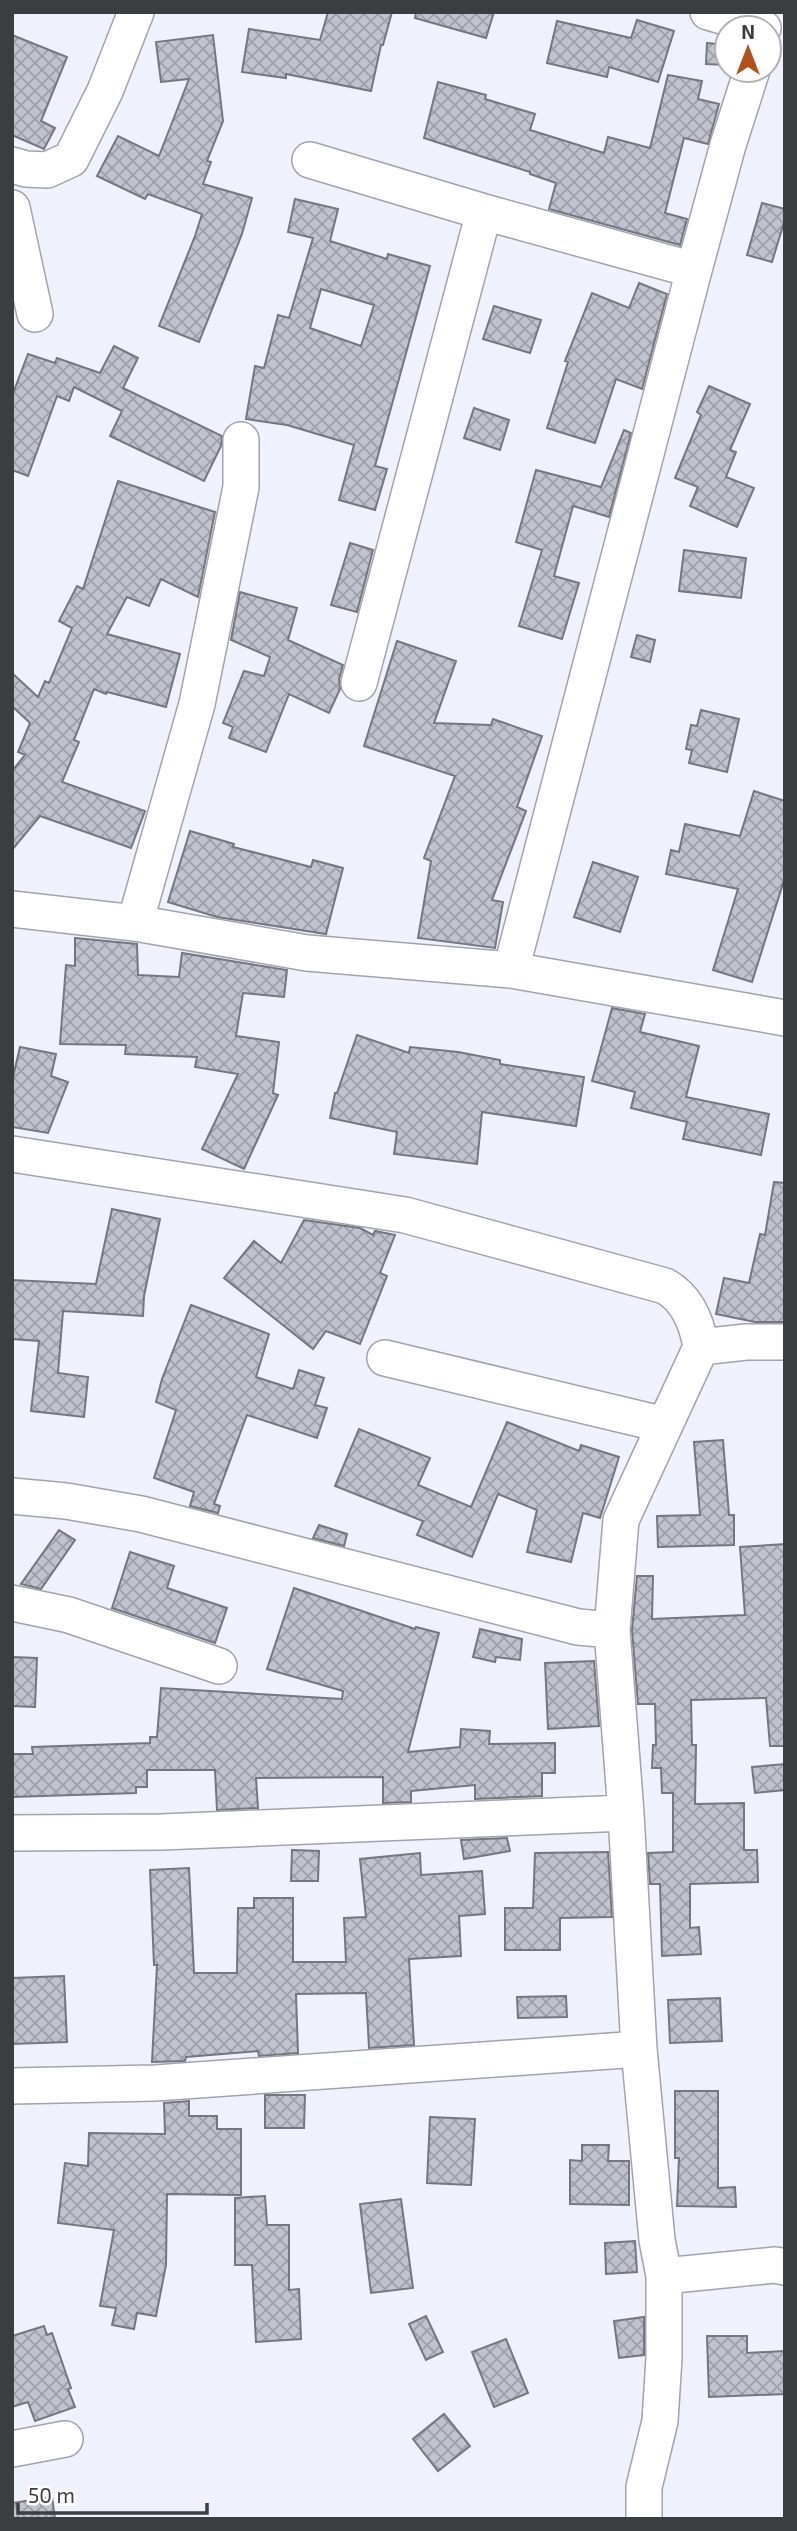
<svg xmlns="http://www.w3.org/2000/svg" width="797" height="2531" font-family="'Exo 2',sans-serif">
	<defs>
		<pattern id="building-cross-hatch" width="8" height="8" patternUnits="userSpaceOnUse" patternTransform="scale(1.75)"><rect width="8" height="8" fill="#c0c3ce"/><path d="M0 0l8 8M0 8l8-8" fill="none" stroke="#9da0a9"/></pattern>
	</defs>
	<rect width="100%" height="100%" fill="#eff1fd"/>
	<!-- building -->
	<path fill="url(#building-cross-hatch)" stroke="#747680" stroke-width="2" fill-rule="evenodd" d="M 328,12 L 392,12 L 383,45 L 381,45 L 371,91 L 286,74 L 286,78 L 242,72 L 249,29 L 320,40 Z
		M 416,12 L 494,12 L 486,38 L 415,18 Z
		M 637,20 L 674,31 L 658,82 L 609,67 L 607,77 L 547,63 L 557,21 L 631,38 Z
		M 12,35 L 67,57 L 41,121 L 55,128 L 44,149 L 12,135 Z
		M 213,35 L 223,121 L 207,161 L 211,162 L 203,184 L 252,198 L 242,234 L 199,342 L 159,326 L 195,236 L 202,214 L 148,194 L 145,199 L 97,176 L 118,136 L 159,156 L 189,79 L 161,82 L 156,42 Z
		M 707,43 L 727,45 L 727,65 L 706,64 Z
		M 668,75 L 702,81 L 698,99 L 719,104 L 708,144 L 684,138 L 665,213 L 687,219 L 680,245 L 549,209 L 556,183 L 530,174 L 530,172 L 424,138 L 438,82 L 486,95 L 485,99 L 535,114 L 530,130 L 604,153 L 608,137 L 650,148 Z
		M 295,199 L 338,209 L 330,241 L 387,259 L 388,254 L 430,266 L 375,466 L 387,469 L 375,510 L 339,500 L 354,445 L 287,425 L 246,419 L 255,366 L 264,368 L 278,315 L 289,318 L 313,238 L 288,232 ZM 321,289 L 374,305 L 361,346 L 310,328 Z
		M 762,203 L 785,209 L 785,219 L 772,262 L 747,255 Z
		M 639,283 L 667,294 L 642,389 L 616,379 L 595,443 L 547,428 L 568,362 L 565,361 L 592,293 L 629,308 Z
		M 494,306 L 541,320 L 530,353 L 483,339 Z
		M 114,346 L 138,358 L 123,388 L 222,436 L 221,446 L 204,481 L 110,436 L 122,411 L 74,387 L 69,401 L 57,396 L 28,476 L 12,470 L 12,396 L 28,354 L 55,363 L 57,358 L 100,373 Z
		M 709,386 L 750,404 L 730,450 L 736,452 L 726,477 L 754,488 L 737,527 L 690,506 L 698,487 L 675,478 L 701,415 L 697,412 Z
		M 474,408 L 509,420 L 500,450 L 464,438 Z
		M 624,430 L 631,433 L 609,517 L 573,506 L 554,576 L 579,583 L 562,639 L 519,626 L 542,550 L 516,542 L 536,470 L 601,487 Z
		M 118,481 L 215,512 L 198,597 L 161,579 L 149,606 L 127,597 L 107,634 L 180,654 L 166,707 L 107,692 L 106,694 L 94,689 L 74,740 L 79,742 L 62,782 L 145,811 L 131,848 L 40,816 L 12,850 L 12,771 L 25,755 L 18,752 L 30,723 L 12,706 L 12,673 L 38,697 L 45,681 L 49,683 L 72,628 L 59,621 L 77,586 L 83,589 Z
		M 350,543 L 373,550 L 357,612 L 331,605 Z
		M 684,550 L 746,558 L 741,598 L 679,591 Z
		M 240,592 L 297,608 L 288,640 L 343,665 L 339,679 L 340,689 L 329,713 L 289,694 L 266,752 L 229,738 L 233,727 L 223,723 L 244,671 L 264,676 L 270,657 L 231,640 Z
		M 637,635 L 655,640 L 650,662 L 631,657 Z
		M 397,641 L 456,661 L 434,723 L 491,725 L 493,719 L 542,736 L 517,807 L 526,811 L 492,900 L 503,902 L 495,948 L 418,938 L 431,861 L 424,858 L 455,776 L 364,746 Z
		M 701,710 L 739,719 L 727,772 L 689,763 L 692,750 L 686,749 L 691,725 L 697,726 Z
		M 754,791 L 785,801 L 785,877 L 752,982 L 713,970 L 738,889 L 666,874 L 671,850 L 679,852 L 685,824 L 740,836 Z
		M 190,831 L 234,844 L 233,847 L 311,867 L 313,860 L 343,868 L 326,934 L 217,917 L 168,902 Z
		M 593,862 L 638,877 L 620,932 L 574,917 Z
		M 75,938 L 137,944 L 138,975 L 179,977 L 182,953 L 287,970 L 284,997 L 243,993 L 236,1036 L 279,1042 L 273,1093 L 278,1095 L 244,1169 L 202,1149 L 238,1074 L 195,1067 L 197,1057 L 125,1054 L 126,1045 L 60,1044 L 66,965 L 75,966 Z
		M 612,1008 L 645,1014 L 640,1032 L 699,1046 L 686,1097 L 769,1114 L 761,1155 L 683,1139 L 687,1122 L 631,1108 L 635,1092 L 592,1081 Z
		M 357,1035 L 409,1053 L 410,1047 L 458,1052 L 500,1060 L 500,1064 L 584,1077 L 576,1126 L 482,1112 L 477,1164 L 394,1154 L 397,1132 L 330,1118 L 335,1093 L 337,1093 Z
		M 20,1047 L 56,1054 L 51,1076 L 68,1082 L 48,1133 L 12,1127 L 12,1081 Z
		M 774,1182 L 785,1183 L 785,1322 L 755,1322 L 716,1314 L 724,1278 L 749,1283 L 760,1234 L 765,1235 Z
		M 112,1209 L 160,1219 L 144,1296 L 143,1316 L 63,1311 L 58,1373 L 88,1377 L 84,1417 L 31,1411 L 39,1341 L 12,1339 L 12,1280 L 96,1284 Z
		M 304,1220 L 360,1228 L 373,1235 L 375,1231 L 395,1235 L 380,1273 L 387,1276 L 360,1344 L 326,1331 L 313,1349 L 224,1278 L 254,1241 L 281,1263 Z
		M 191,1305 L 269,1334 L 256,1377 L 293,1389 L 299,1370 L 324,1378 L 315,1405 L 327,1408 L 317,1438 L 247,1415 L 214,1504 L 220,1506 L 218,1513 L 190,1506 L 194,1492 L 154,1478 L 176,1410 L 156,1402 L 162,1379 Z
		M 507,1422 L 579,1451 L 581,1445 L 619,1457 L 600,1518 L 583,1513 L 571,1562 L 527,1552 L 537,1510 L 498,1494 L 472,1557 L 417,1535 L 423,1521 L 335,1486 L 359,1429 L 430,1458 L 418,1485 L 471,1507 Z
		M 723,1440 L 729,1515 L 734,1515 L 734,1545 L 658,1547 L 657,1516 L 700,1515 L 694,1442 Z
		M 319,1525 L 347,1534 L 344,1546 L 313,1538 Z
		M 59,1530 L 75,1540 L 41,1589 L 21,1584 Z
		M 785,1544 L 785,1746 L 770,1746 L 766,1698 L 691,1700 L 692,1745 L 696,1745 L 695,1804 L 744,1803 L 744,1850 L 757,1850 L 758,1882 L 690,1884 L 690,1928 L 699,1927 L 701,1954 L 662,1956 L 660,1884 L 650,1884 L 648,1853 L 673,1852 L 673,1793 L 662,1793 L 661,1768 L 652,1768 L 653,1745 L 656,1745 L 655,1704 L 638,1704 L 632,1630 L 637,1576 L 653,1576 L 652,1619 L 745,1615 L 740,1547 Z
		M 130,1552 L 174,1566 L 167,1588 L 227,1608 L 215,1643 L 112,1608 Z
		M 294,1588 L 415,1629 L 416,1627 L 439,1633 L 408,1752 L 460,1747 L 461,1729 L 490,1731 L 489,1744 L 555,1743 L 555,1773 L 542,1773 L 542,1796 L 475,1799 L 475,1785 L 411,1791 L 411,1802 L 383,1803 L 383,1777 L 256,1778 L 258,1808 L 217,1810 L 215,1770 L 147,1770 L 147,1787 L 136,1787 L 136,1793 L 12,1797 L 12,1754 L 33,1754 L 32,1747 L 150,1743 L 150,1737 L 157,1737 L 161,1688 L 342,1699 L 343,1691 L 267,1669 Z
		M 480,1629 L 522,1639 L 520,1660 L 496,1657 L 495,1662 L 473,1657 Z
		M 12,1657 L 37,1658 L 35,1707 L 12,1706 Z
		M 594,1661 L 599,1726 L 548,1729 L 545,1663 Z
		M 785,1764 L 785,1790 L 755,1793 L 752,1767 Z
		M 507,1838 L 510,1851 L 464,1859 L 461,1840 Z
		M 292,1850 L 319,1851 L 318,1881 L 291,1881 Z
		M 608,1852 L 612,1917 L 560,1918 L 560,1950 L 505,1950 L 505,1908 L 533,1908 L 535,1853 Z
		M 420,1853 L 421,1875 L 482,1871 L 485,1914 L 459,1916 L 461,1956 L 409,1959 L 414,2045 L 369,2048 L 366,1993 L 296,1994 L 298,2053 L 259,2056 L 258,2051 L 186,2057 L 185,2061 L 152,2062 L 157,1965 L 154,1965 L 150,1870 L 189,1868 L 194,1973 L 237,1973 L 238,1908 L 254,1908 L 254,1898 L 293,1898 L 293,1962 L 346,1962 L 344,1918 L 366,1917 L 360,1859 Z
		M 64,1976 L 67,2042 L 12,2044 L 12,1978 Z
		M 566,1996 L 567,2017 L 518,2018 L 517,1997 Z
		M 720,1998 L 722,2041 L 670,2043 L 668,2000 Z
		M 675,2091 L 718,2091 L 718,2188 L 735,2187 L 736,2207 L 677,2206 L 679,2158 L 675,2158 Z
		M 265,2095 L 305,2095 L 304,2128 L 265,2128 Z
		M 189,2101 L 189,2116 L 217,2116 L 217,2129 L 241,2129 L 241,2195 L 167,2194 L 166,2265 L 156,2316 L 137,2313 L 134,2329 L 112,2325 L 116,2308 L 100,2306 L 114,2230 L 58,2223 L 65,2163 L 88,2166 L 89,2133 L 165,2134 L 164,2103 Z
		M 430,2117 L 475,2119 L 471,2185 L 427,2183 Z
		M 582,2145 L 609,2145 L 608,2161 L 629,2161 L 629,2205 L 570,2204 L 570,2160 L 582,2161 Z
		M 265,2196 L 267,2225 L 289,2225 L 289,2290 L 299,2289 L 301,2339 L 256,2342 L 252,2265 L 235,2265 L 235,2198 Z
		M 401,2199 L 413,2288 L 371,2293 L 360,2204 Z
		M 635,2241 L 637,2272 L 606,2274 L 605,2243 Z
		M 426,2316 L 443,2352 L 426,2360 L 409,2324 Z
		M 644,2317 L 644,2355 L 619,2358 L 614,2321 Z
		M 44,2326 L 47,2335 L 52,2333 L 71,2388 L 68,2389 L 75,2407 L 35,2421 L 28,2402 L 12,2407 L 12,2336 Z
		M 707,2336 L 747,2336 L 747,2353 L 785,2351 L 785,2394 L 709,2397 Z
		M 506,2339 L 528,2393 L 494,2407 L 472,2352 Z
		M 444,2414 L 470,2446 L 438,2471 L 413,2439 Z
		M 52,2497 L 55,2519 L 12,2519 L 12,2503 Z"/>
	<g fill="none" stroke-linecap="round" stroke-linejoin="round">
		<defs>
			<path id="minor" d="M 708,12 L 763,28
				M 310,160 L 484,212 L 694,270
				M 12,165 L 26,169 L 47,170 L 71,159 L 105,91 L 136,12
				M 12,208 L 35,314
				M 359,683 L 484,212
				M 12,909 L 135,923 L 307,953 L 511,970 L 785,1018
				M 135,923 L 197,704 L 241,487 L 241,440
				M 511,970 L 694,270 L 728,145 L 752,70
				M 12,1154 L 405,1215 L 665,1286 C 688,1299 697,1323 701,1347 L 746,1342 L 785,1342
				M 385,1358 L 665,1425
				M 12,1496 L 66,1501 L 141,1514 L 578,1627 L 612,1630
				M 12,1603 L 69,1615 L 219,1666
				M 12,1833 L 161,1832 L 626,1813
				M 12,2086 L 155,2083 L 639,2049
				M 664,2276 L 775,2265 L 785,2267
				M 12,2449 L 65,2439
				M 644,2519 L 644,2487 L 660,2421 L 664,2358 L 664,2276 L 657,2240 L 639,2049 L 626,1813 L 612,1630 L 621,1520 L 701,1347"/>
		</defs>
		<!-- minor casing -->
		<use href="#minor" stroke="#a1a3ae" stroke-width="38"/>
		<!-- minor -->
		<use href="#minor" stroke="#fff" stroke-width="35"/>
	</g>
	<!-- border -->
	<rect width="797" height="2531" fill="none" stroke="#3c3d41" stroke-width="28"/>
	<!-- north arrow -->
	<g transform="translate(748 49)"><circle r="33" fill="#ffffff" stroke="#b1b1b3" stroke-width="2"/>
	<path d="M0-5L12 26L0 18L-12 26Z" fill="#b44f1f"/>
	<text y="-10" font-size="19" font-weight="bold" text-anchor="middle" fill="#3c3d41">N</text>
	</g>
	<!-- scale -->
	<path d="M18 2503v10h189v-10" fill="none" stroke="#3c3d41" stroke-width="3.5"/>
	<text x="28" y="2503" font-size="21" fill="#3c3d41" stroke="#ffffff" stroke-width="5" paint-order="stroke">50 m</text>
</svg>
